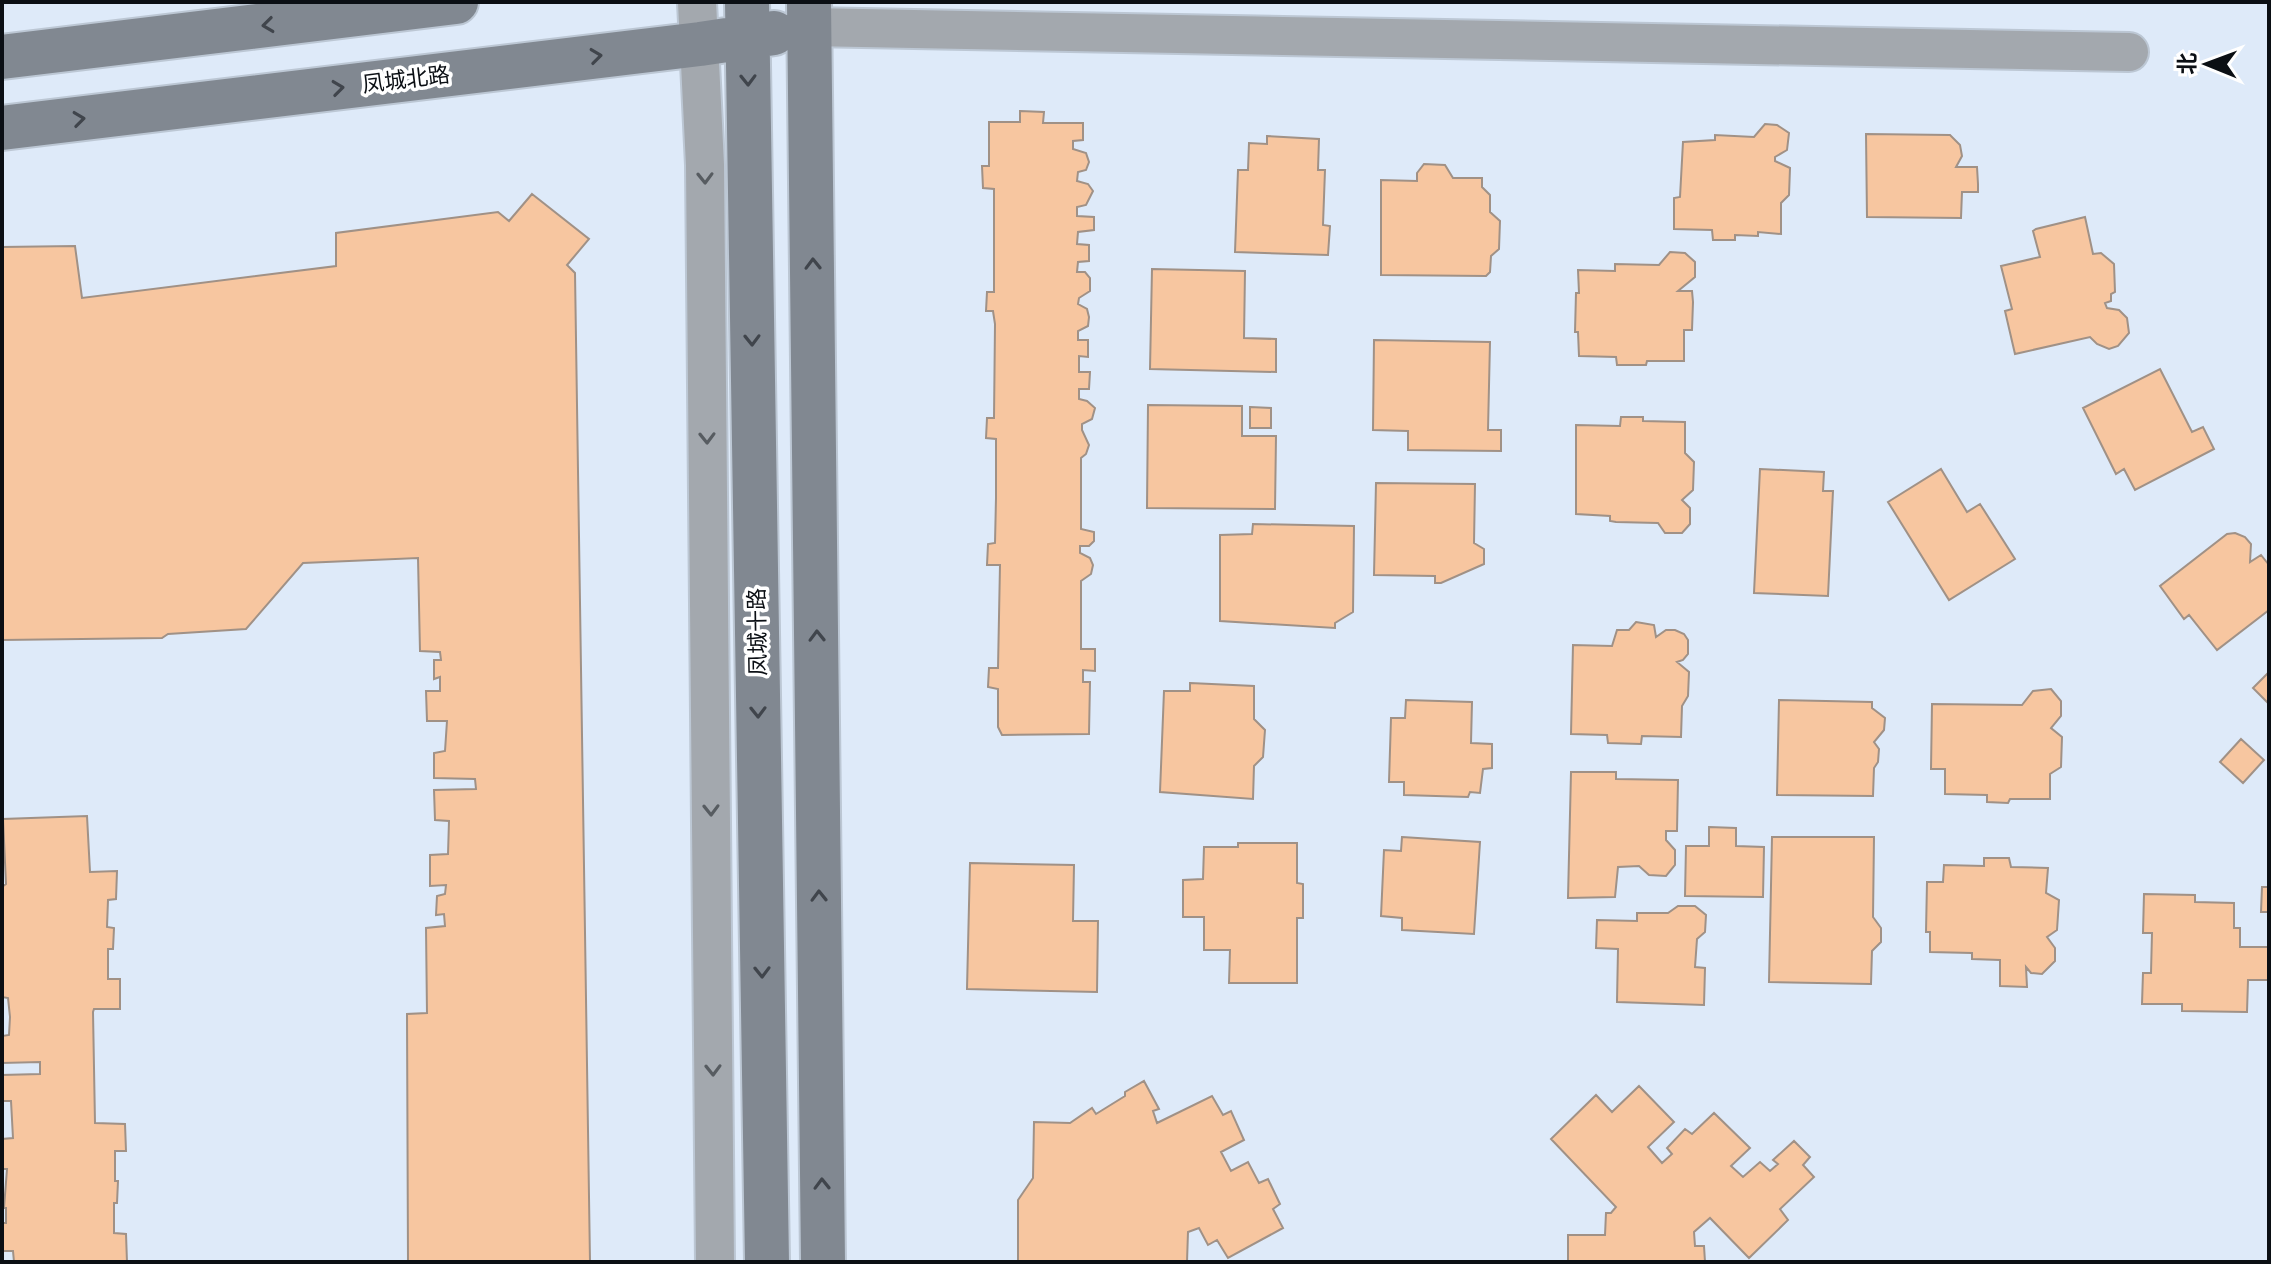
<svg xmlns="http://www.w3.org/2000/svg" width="2271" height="1264" font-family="'PT Sans Narrow','Noto Sans SC',sans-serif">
	<rect width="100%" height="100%" fill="#deeaf9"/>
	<!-- building -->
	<path fill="#f7c6a0" stroke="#a09186" stroke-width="2" d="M 1020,111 L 1044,112 L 1043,123 L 1083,123 L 1083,140 L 1073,141 L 1073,149 L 1086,153 L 1089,162 L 1086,170 L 1078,172 L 1077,181 L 1088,184 L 1093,191 L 1086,205 L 1077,207 L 1077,216 L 1094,217 L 1094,230 L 1078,232 L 1077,244 L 1089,245 L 1089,261 L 1078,262 L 1077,272 L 1085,272 L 1090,278 L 1090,291 L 1079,298 L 1078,304 L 1087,309 L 1089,317 L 1088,326 L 1078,331 L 1078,340 L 1088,340 L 1088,357 L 1079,356 L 1079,372 L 1090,372 L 1089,389 L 1079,389 L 1079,399 L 1087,401 L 1095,408 L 1092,419 L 1082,424 L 1082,430 L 1089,445 L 1086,454 L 1081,458 L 1081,529 L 1094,532 L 1094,541 L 1089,546 L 1080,546 L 1080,553 L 1090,558 L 1093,565 L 1091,574 L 1081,581 L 1081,649 L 1095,649 L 1095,671 L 1083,670 L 1083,682 L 1090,682 L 1089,734 L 1002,735 L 998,727 L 998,689 L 988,687 L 989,668 L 998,668 L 1000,565 L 987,565 L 988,544 L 995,543 L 996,498 L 996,439 L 986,438 L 987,418 L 994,418 L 995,324 L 993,311 L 986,311 L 987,292 L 994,292 L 994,189 L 983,188 L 982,166 L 989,166 L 989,122 L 1020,122 Z
		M 1765,124 L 1777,125 L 1789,133 L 1787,150 L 1775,157 L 1775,161 L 1790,168 L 1789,195 L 1781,203 L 1781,234 L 1758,232 L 1758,236 L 1735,235 L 1735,240 L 1713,240 L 1712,230 L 1674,229 L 1674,198 L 1680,197 L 1683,142 L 1715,140 L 1715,135 L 1754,137 Z
		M 1866,134 L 1950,135 L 1960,145 L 1962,156 L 1956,167 L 1977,167 L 1978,184 L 1978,192 L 1962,192 L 1961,218 L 1867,217 Z
		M 1267,136 L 1319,139 L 1318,170 L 1325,170 L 1323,225 L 1330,226 L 1328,255 L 1235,252 L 1238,170 L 1248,170 L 1249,143 L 1267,144 Z
		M 1424,164 L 1445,165 L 1453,178 L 1482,178 L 1482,187 L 1490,195 L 1490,212 L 1500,221 L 1499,249 L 1491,256 L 1490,272 L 1486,276 L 1381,275 L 1381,180 L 1417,181 L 1417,173 Z
		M 532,194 L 589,239 L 567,265 L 575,273 L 590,1262 L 408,1262 L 407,1014 L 427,1013 L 426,928 L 445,926 L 444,914 L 436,915 L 437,896 L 445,894 L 446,885 L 430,886 L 430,855 L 448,854 L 449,821 L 435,820 L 434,790 L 476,789 L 475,779 L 434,778 L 434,753 L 445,751 L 447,721 L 427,721 L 426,691 L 440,691 L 440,677 L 434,679 L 434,660 L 441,660 L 440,652 L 420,651 L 418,558 L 303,563 L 246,629 L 168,634 L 162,638 L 2,640 L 2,247 L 75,246 L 82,298 L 336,266 L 336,233 L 498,212 L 509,221 Z
		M 2085,217 L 2093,254 L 2101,253 L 2114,264 L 2115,292 L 2111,294 L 2111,301 L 2105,303 L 2107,308 L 2119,310 L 2127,318 L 2129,333 L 2118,346 L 2109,349 L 2097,344 L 2090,337 L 2015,354 L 2005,311 L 2012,309 L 2001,266 L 2040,257 L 2033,231 L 2036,229 Z
		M 1670,252 L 1685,253 L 1695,262 L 1695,277 L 1678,291 L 1692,291 L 1693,302 L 1692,330 L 1684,330 L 1684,361 L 1647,361 L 1646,365 L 1617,365 L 1616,357 L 1579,356 L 1578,332 L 1575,332 L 1576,293 L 1579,293 L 1578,270 L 1615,271 L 1615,264 L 1659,265 Z
		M 1152,269 L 1245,271 L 1244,338 L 1276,339 L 1276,372 L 1150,369 Z
		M 1374,340 L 1490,342 L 1488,430 L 1501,430 L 1501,451 L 1408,450 L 1408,431 L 1373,430 Z
		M 2160,369 L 2192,432 L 2203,427 L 2214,449 L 2135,490 L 2124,469 L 2116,474 L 2083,408 Z
		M 1148,405 L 1242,406 L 1242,436 L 1276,436 L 1275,509 L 1147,508 Z
		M 1250,407 L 1271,408 L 1271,428 L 1250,428 Z
		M 1621,417 L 1643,417 L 1643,421 L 1685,422 L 1685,453 L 1694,462 L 1693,490 L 1682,500 L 1690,508 L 1690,524 L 1682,533 L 1665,533 L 1658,523 L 1616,522 L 1610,521 L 1610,516 L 1576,514 L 1576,425 L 1620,426 Z
		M 1760,469 L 1824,472 L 1823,491 L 1833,491 L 1828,596 L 1754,593 Z
		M 1941,469 L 1967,512 L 1980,504 L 2015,559 L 1949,600 L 1888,502 Z
		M 1376,483 L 1475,484 L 1474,543 L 1484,549 L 1484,564 L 1441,583 L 1435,583 L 1435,576 L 1374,575 Z
		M 1253,524 L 1354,526 L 1353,612 L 1335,623 L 1335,628 L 1220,621 L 1220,535 L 1252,534 Z
		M 2235,533 L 2245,537 L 2251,544 L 2250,562 L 2261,555 L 2269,565 L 2269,610 L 2217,650 L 2189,615 L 2184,619 L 2160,586 L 2227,534 Z
		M 1636,622 L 1654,625 L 1656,637 L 1666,630 L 1675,630 L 1684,634 L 1688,640 L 1688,654 L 1683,660 L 1677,662 L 1689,672 L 1688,696 L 1682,706 L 1681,737 L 1642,736 L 1641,744 L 1608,743 L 1607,735 L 1571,734 L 1573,645 L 1612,646 L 1617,630 L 1629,630 Z
		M 2269,672 L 2269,704 L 2253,688 Z
		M 1190,683 L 1254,686 L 1254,719 L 1265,730 L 1263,757 L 1254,766 L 1253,799 L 1160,792 L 1164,691 L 1190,691 Z
		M 2051,689 L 2061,701 L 2061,716 L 2051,728 L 2062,737 L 2061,767 L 2050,774 L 2050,799 L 2010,799 L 2008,803 L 1987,802 L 1987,795 L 1945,794 L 1945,769 L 1931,769 L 1932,704 L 2022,705 L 2033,691 Z
		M 1406,700 L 1472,702 L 1471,743 L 1492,744 L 1492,768 L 1483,769 L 1480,793 L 1470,792 L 1468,797 L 1404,795 L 1404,782 L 1389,782 L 1391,718 L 1405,718 Z
		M 1779,700 L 1872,702 L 1872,708 L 1885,718 L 1884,730 L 1874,742 L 1879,749 L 1878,762 L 1874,768 L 1873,796 L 1777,795 Z
		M 2241,739 L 2264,760 L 2243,783 L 2220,762 Z
		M 1571,772 L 1616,772 L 1616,779 L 1678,780 L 1677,831 L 1666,831 L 1666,840 L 1675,850 L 1675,865 L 1666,876 L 1649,875 L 1639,866 L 1618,867 L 1615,897 L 1568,898 Z
		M 87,816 L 90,872 L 117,871 L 116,899 L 108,900 L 107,927 L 114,928 L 113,949 L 108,949 L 108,979 L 120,979 L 120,1009 L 94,1009 L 93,1012 L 95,1123 L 125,1124 L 126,1151 L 115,1151 L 115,1181 L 118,1181 L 117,1203 L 114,1203 L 114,1233 L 126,1234 L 127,1262 L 14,1262 L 13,1251 L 2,1251 L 2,1223 L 6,1223 L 6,1208 L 4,1208 L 7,1169 L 2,1169 L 2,1139 L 13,1138 L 11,1101 L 2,1101 L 2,1075 L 40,1074 L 40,1062 L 2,1063 L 2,1036 L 9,1035 L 10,1017 L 8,998 L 2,997 L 2,887 L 6,884 L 3,819 Z
		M 1709,827 L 1736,828 L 1736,846 L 1764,847 L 1763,897 L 1685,896 L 1686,846 L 1709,846 Z
		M 1402,837 L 1480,842 L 1474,934 L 1402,930 L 1402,918 L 1381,916 L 1384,850 L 1401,851 Z
		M 1772,837 L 1874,837 L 1873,917 L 1881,928 L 1881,942 L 1872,951 L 1871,984 L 1769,982 Z
		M 1238,843 L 1297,843 L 1297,883 L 1303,884 L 1303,918 L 1297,918 L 1297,983 L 1229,983 L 1230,950 L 1204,950 L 1204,917 L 1183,917 L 1183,880 L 1203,879 L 1204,847 L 1238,847 Z
		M 1984,858 L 2009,858 L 2011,867 L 2048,868 L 2046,893 L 2059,900 L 2057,930 L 2047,937 L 2055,948 L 2055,961 L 2042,974 L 2031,973 L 2026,967 L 2027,987 L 2000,986 L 2000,960 L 1972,959 L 1972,953 L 1930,952 L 1930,932 L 1926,932 L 1927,882 L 1943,882 L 1944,865 L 1984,866 Z
		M 970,863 L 1074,865 L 1073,921 L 1098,921 L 1097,992 L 967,989 Z
		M 2262,887 L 2269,887 L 2269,912 L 2261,912 Z
		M 2144,894 L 2195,895 L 2195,902 L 2234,903 L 2234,928 L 2240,928 L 2240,947 L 2269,947 L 2268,980 L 2248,980 L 2247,1012 L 2182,1011 L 2182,1004 L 2142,1004 L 2143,973 L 2151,973 L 2152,933 L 2143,933 Z
		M 1678,906 L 1695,906 L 1706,915 L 1705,932 L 1697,939 L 1695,967 L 1705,968 L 1704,1005 L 1617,1002 L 1618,949 L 1596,948 L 1597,920 L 1637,921 L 1637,913 L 1668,913 Z
		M 1144,1081 L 1159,1109 L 1153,1111 L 1157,1123 L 1212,1096 L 1223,1115 L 1231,1111 L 1244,1140 L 1221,1152 L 1231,1171 L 1248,1162 L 1259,1183 L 1268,1179 L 1280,1204 L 1273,1209 L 1283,1228 L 1228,1258 L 1217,1240 L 1208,1245 L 1199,1228 L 1188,1232 L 1187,1262 L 1018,1262 L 1018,1200 L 1033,1178 L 1034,1122 L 1070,1123 L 1092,1108 L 1096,1114 L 1125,1096 L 1125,1092 Z
		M 1639,1086 L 1674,1122 L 1648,1147 L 1662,1163 L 1672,1154 L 1667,1148 L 1685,1129 L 1692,1134 L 1714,1113 L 1750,1148 L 1731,1166 L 1743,1177 L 1760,1162 L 1770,1171 L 1778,1164 L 1773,1160 L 1794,1141 L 1810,1157 L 1803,1165 L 1814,1177 L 1780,1209 L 1788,1220 L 1749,1258 L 1710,1218 L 1694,1232 L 1695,1246 L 1704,1246 L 1705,1262 L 1568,1262 L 1568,1235 L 1605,1235 L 1606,1213 L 1611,1213 L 1616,1207 L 1551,1139 L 1596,1095 L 1612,1112 Z"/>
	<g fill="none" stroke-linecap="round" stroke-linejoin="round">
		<defs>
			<path id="street" d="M 697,2 L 705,165 L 715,1262
				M 810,27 L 2129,52"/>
			<path id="secondary" d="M 747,2 L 767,1262
				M 809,2 L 823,1262
				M 2,57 L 456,2
				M 2,128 L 700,44 L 774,33"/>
		</defs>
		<!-- street casing -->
		<use href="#street" stroke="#bcc7d4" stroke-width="42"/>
		<!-- secondary casing -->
		<use href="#secondary" stroke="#bcc7d4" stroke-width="48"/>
		<!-- street -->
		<use href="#street" stroke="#a3a8ae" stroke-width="38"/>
		<!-- secondary -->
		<use href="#secondary" stroke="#818891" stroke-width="44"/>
	</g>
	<!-- one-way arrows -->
	<defs><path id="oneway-chevron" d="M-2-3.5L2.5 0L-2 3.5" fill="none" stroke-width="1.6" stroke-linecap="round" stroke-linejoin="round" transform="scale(2)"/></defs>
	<g stroke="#40454c">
		<use href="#oneway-chevron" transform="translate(268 25) rotate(173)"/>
		<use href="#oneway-chevron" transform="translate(596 56) rotate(-7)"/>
		<use href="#oneway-chevron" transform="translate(748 80) rotate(89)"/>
		<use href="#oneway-chevron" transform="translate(338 88) rotate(-7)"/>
		<use href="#oneway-chevron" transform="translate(79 119) rotate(-7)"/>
		<use href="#oneway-chevron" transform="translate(813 264) rotate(-91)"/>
		<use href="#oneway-chevron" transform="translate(752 340) rotate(89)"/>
		<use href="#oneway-chevron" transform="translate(817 636) rotate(-91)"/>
		<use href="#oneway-chevron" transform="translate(758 712) rotate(89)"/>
		<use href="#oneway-chevron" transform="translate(819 896) rotate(-91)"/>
		<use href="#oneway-chevron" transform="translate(762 972) rotate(89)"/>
		<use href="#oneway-chevron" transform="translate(822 1184) rotate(-91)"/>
	</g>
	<g stroke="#575c61">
		<use href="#oneway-chevron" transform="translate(705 178) rotate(89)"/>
		<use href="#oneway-chevron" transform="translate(707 438) rotate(89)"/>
		<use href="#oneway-chevron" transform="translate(711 810) rotate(89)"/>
		<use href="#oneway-chevron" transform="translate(713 1070) rotate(89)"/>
	</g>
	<g text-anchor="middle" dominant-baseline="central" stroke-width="7" stroke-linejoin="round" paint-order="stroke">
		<!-- street labels -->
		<g font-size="22" fill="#0b0f14" stroke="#fff">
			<text transform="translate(406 79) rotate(-7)">凤城北路</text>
			<text transform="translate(757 632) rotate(-91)">凤城十路</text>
		</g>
	</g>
	<!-- border -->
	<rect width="2271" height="1264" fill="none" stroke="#0b0f14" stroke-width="8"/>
	<!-- north arrow -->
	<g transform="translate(2207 64) rotate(271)" stroke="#ffffff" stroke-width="6" paint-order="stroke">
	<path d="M0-6L14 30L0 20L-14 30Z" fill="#0b0f14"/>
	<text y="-12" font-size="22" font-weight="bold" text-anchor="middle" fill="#0b0f14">北</text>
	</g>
</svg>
